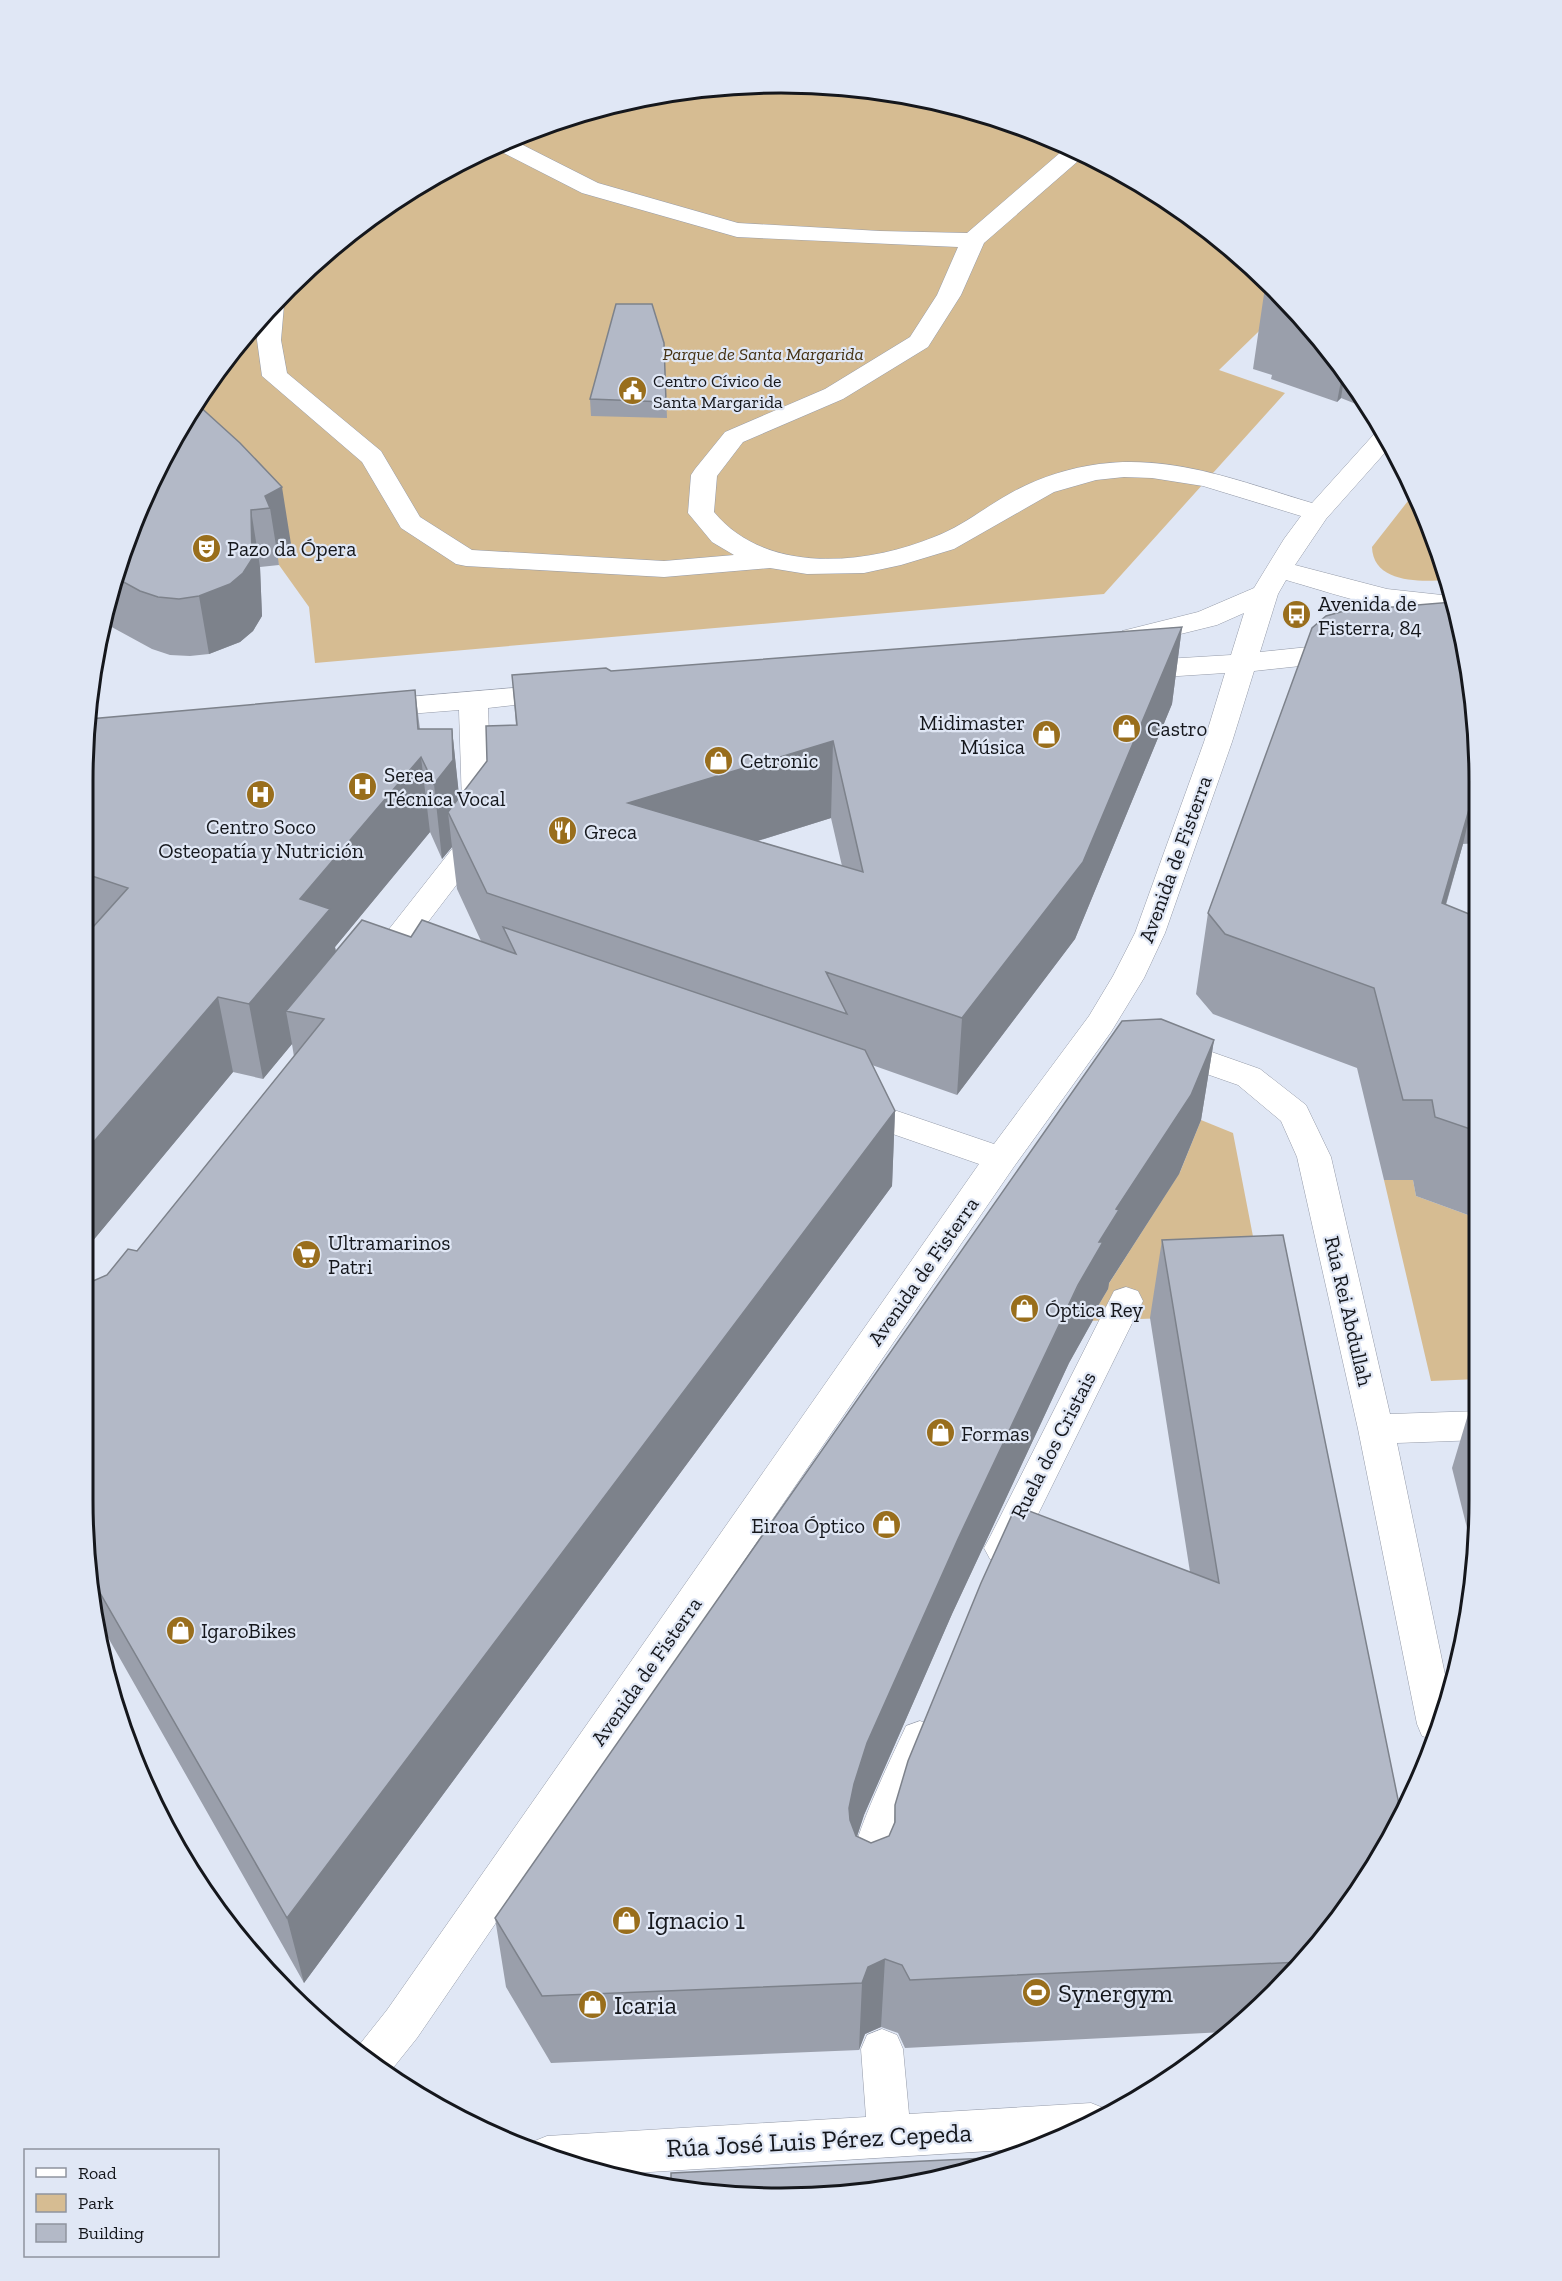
<svg xmlns="http://www.w3.org/2000/svg" width="1562" height="2281" font-family="'Zilla Slab',serif">
	<rect width="100%" height="100%" fill="#e0e7f5"/>
	<!-- green -->
	<path fill="#d6bc92" d="M 781,83 L 917,96 L 1048,136 L 1169,200 L 1275,287 L 1288,303 L 1219,370 L 1285,393 L 1104,594 L 315,663 L 309,607 L 279,565 L 275,553 L 178,434 L 227,356 L 287,287 L 393,200 L 513,136 L 644,96 Z
		M 1415,492 L 1426,513 L 1446,580 C 1420,582 1373,583 1372,547 Z
		M 1201,1120 L 1233,1133 L 1268,1314 L 1089,1321 L 1108,1289 L 1106,1288 L 1180,1172 Z
		M 1384,1180 L 1413,1180 L 1416,1196 L 1479,1219 L 1479,1379 L 1431,1381 Z"/>
	<g fill="none" stroke-linecap="round" stroke-linejoin="round">
		<defs>
			<path id="minor" d="M 509,138 L 598,183 L 738,223 L 880,231 L 967,233 L 1068,146 L 1085,155 L 984,243 L 961,295 L 928,347 L 843,399 L 743,442 L 717,476 L 714,512 C 766,575 866,565 934,537 C 961,527 984,508 1009,494 C 1035,479 1068,468 1099,464 C 1173,454 1242,482 1312,503 L 1376,432 L 1382,430 L 1390,447 L 1326,519 L 1295,565 L 1387,589 L 1451,596 L 1456,613 C 1406,619 1335,594 1286,580 L 1278,594 L 1260,652 L 1347,643 L 1357,646 L 1361,652 L 1357,658 L 1347,661 L 1254,671 L 1232,742 L 1165,933 L 1144,978 L 1111,1032 L 1013,1168 L 417,2038 L 389,2073 L 356,2054 L 356,2049 L 387,2010 L 979,1164 L 841,1116 L 837,1108 L 841,1100 L 853,1096 L 994,1144 L 1089,1016 L 1113,976 L 1135,933 L 1204,742 L 1225,673 L 1132,679 L 1122,676 L 1118,670 L 1122,664 L 1132,661 L 1231,655 L 1244,613 L 1217,625 L 1132,646 L 1122,643 L 1118,637 L 1122,631 L 1198,612 L 1254,588 L 1284,539 L 1301,516 L 1203,486 L 1152,478 L 1124,477 L 1096,480 L 1054,492 L 954,549 L 901,565 L 864,573 L 807,574 L 770,568 L 664,577 L 466,566 L 456,564 L 401,528 L 362,462 L 262,376 L 257,340 L 258,320 L 277,299 L 284,305 L 281,340 L 287,373 L 381,451 L 420,517 L 472,550 L 664,561 L 734,555 L 712,542 L 688,513 L 691,475 L 695,469 L 725,432 L 825,389 L 910,337 L 937,295 L 958,247 L 737,237 L 582,193 L 492,147 Z
				M 559,684 L 569,687 L 573,693 L 569,699 L 488,708 L 493,837 L 386,977 L 375,980 L 364,977 L 359,969 L 364,961 L 463,835 L 459,710 L 371,717 L 361,715 L 357,708 L 361,701 Z
				M 1169,1037 L 1260,1069 L 1306,1105 L 1331,1157 L 1390,1414 L 1480,1411 L 1480,1440 L 1397,1443 L 1448,1689 L 1431,1739 L 1422,1736 L 1417,1724 L 1358,1429 L 1297,1157 L 1281,1121 L 1238,1085 L 1158,1057 L 1153,1049 L 1158,1041 Z
				M 1126,1287 L 1138,1291 L 1143,1301 L 1016,1559 L 1003,1564 L 990,1559 L 984,1548 L 990,1537 L 1114,1291 Z
				M 920,1721 L 934,1726 L 940,1738 C 926,1770 910,1801 900,1834 C 893,1855 892,1878 883,1898 L 869,1904 L 855,1898 C 853,1894 850,1890 849,1886 C 843,1855 892,1757 906,1726 Z
				M 882,2029 L 897,2035 L 903,2049 L 909,2114 L 1091,2103 L 1106,2109 L 1109,2115 L 1040,2148 L 601,2175 L 528,2150 L 532,2142 L 547,2136 L 866,2117 L 861,2049 L 867,2035 Z"/>
		</defs>
		<!-- minor casing -->
		<use href="#minor" stroke="#959ba9" stroke-width="1"/>
		<!-- minor -->
		<use href="#minor" fill="#fff" fill-rule="evenodd"/>
	</g>
	<!-- wall -->
	<path fill="#9a9fab" fill-rule="evenodd" d="M 1265,287 L 1275,287 L 1362,393 L 1356,404 L 1341,398 L 1337,402 L 1271,379 L 1272,375 L 1253,369 Z
		M 664,343 L 667,418 L 591,416 L 590,399 Z
		M 240,443 L 291,544 L 277,552 L 279,565 L 260,567 L 262,616 L 253,631 L 240,642 L 209,654 L 190,656 L 170,655 L 152,649 L 108,625 L 96,645 L 155,472 Z
		M 1182,627 L 1172,704 L 1075,939 L 957,1095 L 872,1065 L 895,1111 L 892,1186 L 304,1983 L 93,1611 L 89,1592 L 86,1284 L 107,1275 L 137,1251 L 294,1057 L 292,1044 L 263,1079 L 233,1072 L 86,1249 L 82,781 L 415,690 L 420,729 L 452,729 L 459,797 L 516,726 L 512,675 L 611,671 ZM 831,818 L 842,866 L 758,841 ZM 430,832 L 442,859 L 452,847 L 457,889 L 481,941 L 411,937 L 336,951 L 335,947 Z
		M 1466,644 L 1479,781 L 1479,843 L 1463,844 L 1446,905 L 1479,918 L 1479,1219 L 1416,1196 L 1413,1180 L 1384,1180 L 1357,1068 L 1213,1014 L 1196,994 L 1208,913 Z
		M 1214,1040 L 1201,1120 L 1179,1174 L 1109,1283 L 1108,1289 L 1095,1311 L 1093,1320 L 1069,1363 L 952,1614 L 864,1815 L 857,1836 L 871,1843 L 889,1836 L 894,1824 L 895,1805 L 1190,1572 L 1150,1318 L 1162,1240 L 1362,1888 L 1275,1994 L 1225,2032 L 905,2048 L 898,2033 L 881,2027 L 865,2034 L 859,2050 L 551,2063 L 506,1987 L 495,1918 Z
		M 1476,1388 L 1479,1388 L 1479,1500 L 1474,1556 L 1452,1468 Z"/>
	<!-- shaded-wall -->
	<path fill="#7d828b" d="M 1343,370 L 1345,372 L 1341,398 L 1337,402 Z
		M 1359,389 L 1363,396 L 1356,404 Z
		M 282,487 L 291,544 L 277,552 L 270,508 L 265,496 Z
		M 251,510 L 260,567 L 262,616 L 253,631 L 240,642 L 209,654 L 199,596 Z
		M 106,615 L 108,625 L 95,650 L 96,645 Z
		M 1182,627 L 1172,704 L 1075,939 L 957,1095 L 962,1018 Z
		M 452,729 L 460,804 L 448,812 L 452,847 L 442,859 L 434,784 Z
		M 833,741 L 831,818 L 632,880 L 628,803 Z
		M 421,757 L 430,832 L 335,947 L 341,984 L 286,1011 L 292,1044 L 263,1079 L 249,1004 L 300,899 Z
		M 1479,775 L 1463,844 L 1423,983 L 1442,903 Z
		M 218,997 L 233,1072 L 86,1249 L 85,1152 Z
		M 1214,1040 L 1201,1120 L 1179,1174 L 1109,1283 L 1108,1289 L 1095,1311 L 1093,1320 L 1069,1363 L 952,1614 L 864,1815 L 851,1855 L 849,1808 L 854,1784 L 867,1743 L 958,1539 L 1099,1242 L 1116,1209 Z
		M 895,1111 L 892,1186 L 304,1983 L 287,1918 Z
		M 885,1959 L 881,2027 L 865,2034 L 859,2050 L 862,1983 L 868,1967 Z"/>
	<!-- building -->
	<path fill="#b3b9c7" stroke="#7d828b" stroke-width="1.5" fill-rule="evenodd" d="M 1269,283 L 1275,287 L 1279,292 L 1265,287 Z
		M 616,304 L 652,304 L 664,343 L 666,402 L 590,399 Z
		M 197,404 L 240,443 L 282,487 L 265,496 L 270,508 L 251,510 L 252,559 L 243,573 L 230,584 L 199,596 L 179,599 L 158,597 L 140,591 L 118,579 L 155,472 Z
		M 1453,602 L 1466,644 L 1479,775 L 1442,903 L 1479,918 L 1479,1132 L 1435,1117 L 1432,1100 L 1403,1100 L 1374,988 L 1225,934 L 1208,913 L 1312,628 L 1326,616 L 1344,611 Z
		M 1182,627 L 1083,862 L 962,1018 L 826,972 L 847,1014 L 487,893 L 448,812 L 487,761 L 486,726 L 517,725 L 512,675 L 606,668 L 611,671 ZM 833,741 L 863,872 L 628,803 Z
		M 415,690 L 418,729 L 452,729 L 453,760 L 434,784 L 421,757 L 300,899 L 330,909 L 249,1004 L 218,997 L 85,1152 L 84,937 L 128,888 L 83,873 L 82,781 L 89,719 Z
		M 362,920 L 411,937 L 422,920 L 516,954 L 503,927 L 865,1050 L 895,1111 L 287,1918 L 88,1572 L 86,1284 L 107,1275 L 128,1249 L 137,1251 L 324,1019 L 286,1011 Z
		M 1161,1019 L 1214,1040 L 1191,1095 L 1116,1209 L 1119,1210 L 1099,1242 L 1103,1242 L 1078,1285 L 958,1539 L 867,1743 L 854,1784 L 849,1808 L 850,1820 L 856,1836 L 871,1843 L 889,1836 L 895,1822 L 895,1805 L 908,1761 L 981,1583 L 1016,1506 L 1219,1583 L 1162,1240 L 1283,1235 L 1402,1819 L 1362,1888 L 1301,1962 L 910,1980 L 902,1965 L 885,1959 L 868,1967 L 862,1983 L 542,1996 L 495,1918 L 1122,1021 Z
		M 1476,1388 L 1479,1388 L 1479,1403 Z
		M 1009,2157 L 918,2185 L 735,2197 L 671,2186 L 671,2173 Z"/>
	<!-- icons -->
	<defs>
		<symbol id="civic-disc" viewBox="-11 -11 22 22"><circle r="9.5" fill="#996e1c" stroke="#e0e7f5"/><path d="M-.6-6.5H3V-4.5H.6V-3L4-1V1h2V6H-6V1h2V-1L-.6-3ZM-1.2 2.5V6h2.4V2.5Z" fill="#fff"/></symbol>
		<symbol id="theatre-disc" viewBox="-11 -11 22 22"><circle r="9.5" fill="#996e1c" stroke="#e0e7f5"/><path d="M-5-5.5Q0-4 5-5.5V0Q5 5 0 6Q-5 5-5 0ZM-3.3-2.5H-1v1.5H-3.3ZM1-2.5H3.3v1.5H1ZM-2.8 1Q0 5.5 2.8 1Z" fill="#fff"/></symbol>
		<symbol id="bus-disc" viewBox="-11 -11 22 22"><circle r="9.5" fill="#996e1c" stroke="#e0e7f5"/><path d="M-5-6H5V4H4V6H2V4H-2V6H-4V4H-5ZM-3.5-4V0h7V-4ZM-3.5 1.2v1.5H-2V1.2ZM2 1.2v1.5H3.5V1.2Z" fill="#fff"/></symbol>
		<symbol id="shop-disc" viewBox="-11 -11 22 22"><circle r="9.5" fill="#996e1c" stroke="#e0e7f5"/><path d="M-5-2.5h2.3a2.7 3.5 0 0 1 5.4 0H5L5.5 6h-11ZM-1.5-2.5h3a1.5 2.3 0 0 0-3 0Z" fill="#fff"/></symbol>
		<symbol id="hospital-disc" viewBox="-11 -11 22 22"><circle r="9.5" fill="#996e1c" stroke="#e0e7f5"/><path d="M-5-5h3v3.5h4V-5h3V5h-3V1.5h-4V5h-3Z" fill="#fff"/></symbol>
		<symbol id="restaurant-disc" viewBox="-11 -11 22 22"><circle r="9.5" fill="#996e1c" stroke="#e0e7f5"/><path d="M-5-6h1v4h1v-4h1v4h1v-4h1v5L-1.5 .5V6h-2V.5L-5-1ZM5-6V6H3V1.5H1.5Q1.5-4 5-6Z" fill="#fff"/></symbol>
		<symbol id="supermarket-disc" viewBox="-11 -11 22 22"><circle r="9.5" fill="#996e1c" stroke="#e0e7f5"/><path d="M-6-5.5h2.5l.6 2H6L4.5 2H-2.5L-4.4-4H-6ZM-1.5 3.2a1.3 1.3 0 1 0 .1 0ZM3 3.2a1.3 1.3 0 1 0 .1 0Z" fill="#fff"/></symbol>
		<symbol id="stadium-disc" viewBox="-11 -11 22 22"><circle r="9.5" fill="#996e1c" stroke="#e0e7f5"/><path d="M0-5a6.5 5 0 1 0 0 10a6.5 5 0 1 0 0-10ZM-3.5-1.8h7v3.6h-7Z" fill="#fff"/></symbol>
	</defs>
	<g fill-rule="evenodd">
		<use href="#civic-disc" x="616" y="374" width="33" height="33"/>
		<use href="#theatre-disc" x="190" y="532" width="33" height="33"/>
		<use href="#bus-disc" x="1280" y="598" width="33" height="33"/>
		<use href="#shop-disc" x="1110" y="712" width="33" height="33"/>
		<use href="#shop-disc" x="1030" y="718" width="33" height="33"/>
		<use href="#shop-disc" x="702" y="744" width="33" height="33"/>
		<use href="#hospital-disc" x="346" y="770" width="33" height="33"/>
		<use href="#hospital-disc" x="244" y="778" width="33" height="33"/>
		<use href="#restaurant-disc" x="546" y="814" width="33" height="33"/>
		<use href="#supermarket-disc" x="290" y="1238" width="33" height="33"/>
		<use href="#shop-disc" x="1008" y="1292" width="33" height="33"/>
		<use href="#shop-disc" x="924" y="1416" width="33" height="33"/>
		<use href="#shop-disc" x="870" y="1508" width="33" height="33"/>
		<use href="#shop-disc" x="164" y="1614" width="33" height="33"/>
		<use href="#shop-disc" x="610" y="1904" width="33" height="33"/>
		<use href="#stadium-disc" x="1020" y="1976" width="33" height="33"/>
		<use href="#shop-disc" x="576" y="1988" width="33" height="33"/>
	</g>
	<g text-anchor="middle" dominant-baseline="central" stroke-width="4.5" stroke-linejoin="round" paint-order="stroke">
		<!-- far-park labels -->
		<g font-size="18" font-style="italic" fill="#443112" stroke="#e0e7f5">
			<text x="763" y="354">Parque de Santa Margarida</text>
		</g>
		<!-- far-poi labels -->
		<g font-size="18" fill="#15171c" stroke="#e0e7f5" text-anchor="start">
			<text x="653" y="381">Centro Cívico de<tspan x="653" dy="21">Santa Margarida</tspan></text>
		</g>
		<!-- poi labels -->
		<g font-size="21" fill="#15171c" stroke="#e0e7f5" text-anchor="start">
			<text x="227" y="548">Pazo da Ópera</text>
			<text x="1318" y="603">Avenida de<tspan x="1318" dy="24">Fisterra, 84</tspan></text>
			<text x="1025" y="722" text-anchor="end">Midimaster<tspan x="1025" dy="24">Música</tspan></text>
			<text x="1147" y="728">Castro</text>
			<text x="740" y="760">Cetronic</text>
			<text x="384" y="774">Serea<tspan x="384" dy="24">Técnica Vocal</tspan></text>
			<text x="261" y="826" text-anchor="middle">Centro Soco<tspan x="261" dy="24">Osteopatía y Nutrición</tspan></text>
			<text x="584" y="831">Greca</text>
			<text x="328" y="1242">Ultramarinos<tspan x="328" dy="24">Patri</tspan></text>
			<text x="1045" y="1309">Óptica Rey</text>
			<text x="961" y="1433">Formas</text>
			<text x="865" y="1525" text-anchor="end">Eiroa Óptico</text>
			<text x="201" y="1630">IgaroBikes</text>
		</g>
		<!-- street labels -->
		<g font-size="21" fill="#15171c" stroke="#e0e7f5">
			<text transform="translate(1175 859) rotate(-70)">Avenida de Fisterra</text>
			<text transform="translate(923 1271) rotate(-55)">Avenida de Fisterra</text>
			<text transform="translate(1349 1311) rotate(77)">Rúa Rei Abdullah</text>
			<text transform="translate(1053 1445) rotate(-63)">Ruela dos Cristais</text>
			<text transform="translate(646 1671) rotate(-55)">Avenida de Fisterra</text>
		</g>
		<!-- near-poi labels -->
		<g font-size="26" fill="#15171c" stroke="#e0e7f5" text-anchor="start">
			<text x="647" y="1920">Ignacio 1</text>
			<text x="1058" y="1993">Synergym</text>
			<text x="614" y="2005">Icaria</text>
		</g>
		<!-- near-street labels -->
		<g font-size="26" fill="#15171c" stroke="#e0e7f5">
			<text transform="translate(819 2140) rotate(-3)">Rúa José Luis Pérez Cepeda</text>
		</g>
	</g>
	<!-- crop -->
	<path d="M0 0H1562V2281H0ZM781 93H781A688 688 0 0 1 1469 781V1500A688 688 0 0 1 781 2188H781A688 688 0 0 1 93 1500V781A688 688 0 0 1 781 93Z" fill="#e0e7f5" fill-rule="evenodd"/>
	<path fill="none" stroke="#15171c" stroke-width="3" d="M781 93H781A688 688 0 0 1 1469 781V1500A688 688 0 0 1 781 2188H781A688 688 0 0 1 93 1500V781A688 688 0 0 1 781 93Z"/>
	<!-- legend -->
	<rect x="24" y="2149" width="195" height="108" fill="#e0e7f5" stroke="#8f949e" stroke-width="1.5"/>
	<rect x="36" y="2168" width="30" height="9" fill="#ffffff" stroke="#8f949e" stroke-width="1.5"/>
	<text x="78" y="2179" font-size="18" fill="#15171c">Road</text>
	<rect x="36" y="2194" width="30" height="18" fill="#d6bc92" stroke="#8f949e" stroke-width="1.5"/>
	<text x="78" y="2209" font-size="18" fill="#15171c">Park</text>
	<rect x="36" y="2224" width="30" height="18" fill="#b3b9c7" stroke="#8f949e" stroke-width="1.5"/>
	<text x="78" y="2239" font-size="18" fill="#15171c">Building</text>
</svg>
